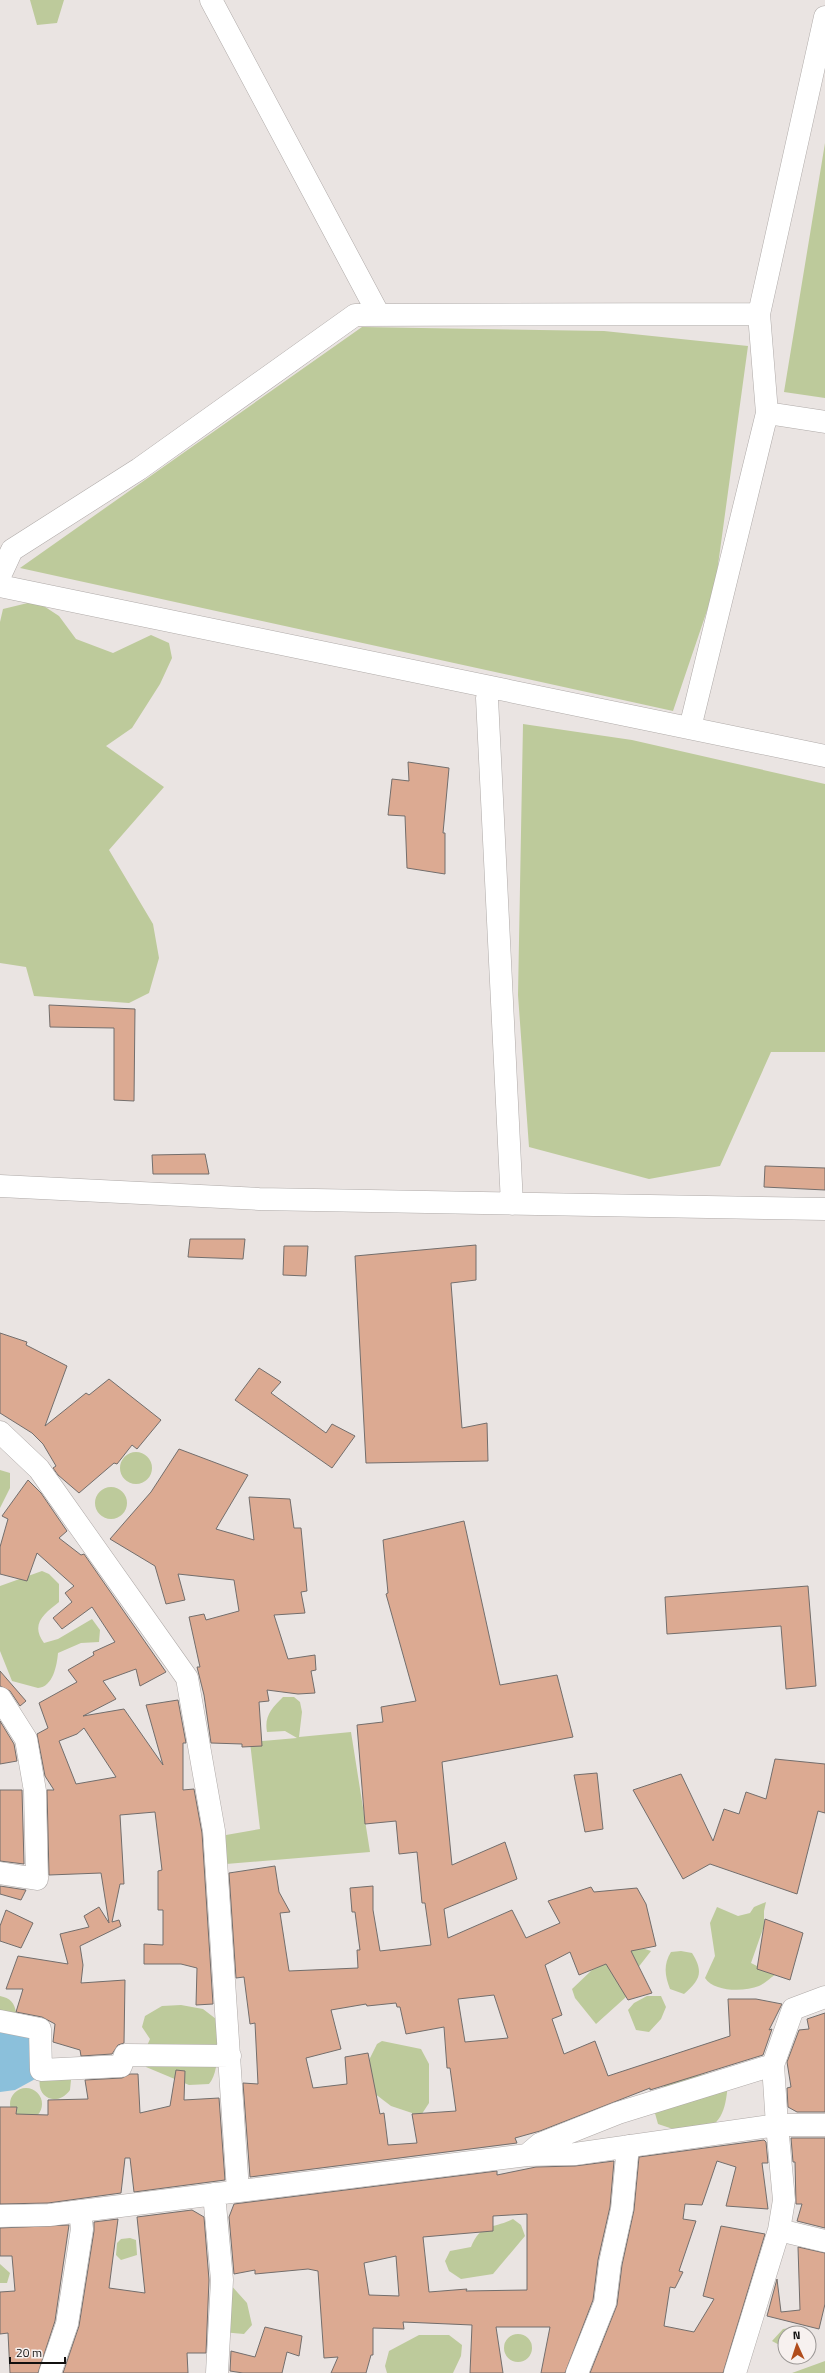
<svg xmlns="http://www.w3.org/2000/svg" width="825" height="2373" font-family="'Titillium Web',sans-serif">
	<rect width="100%" height="100%" fill="#eae4e2"/>
	<!-- green -->
	<path fill="#bdca9b" d="M 30,0 L 64,0 L 57,23 L 37,25 Z
		M 825,143 L 825,398 L 784,392 Z
		M 362,327 L 604,331 L 748,346 L 715,587 L 673,711 L 20,568 Z
		M 36,601 L 59,616 L 76,639 L 113,653 L 151,635 L 169,643 L 172,658 L 160,684 L 132,728 L 106,746 L 164,787 L 109,850 L 153,924 L 159,958 L 149,993 L 129,1003 L 34,996 L 26,967 L 0,963 L 0,622 L 3,609 Z
		M 523,724 L 632,740 L 825,784 L 825,1052 L 771,1052 L 720,1166 L 649,1179 L 529,1147 L 518,995 Z
		M120 1468a16 16 0 1 1 32 0a16 16 0 1 1-32 0Z
		M 0,1470 L 10,1473 L 10,1488 L 0,1508 Z
		M95 1503a16 16 0 1 1 32 0a16 16 0 1 1-32 0Z
		M 42,1571 L 49,1574 L 59,1584 L 59,1602 C 44,1614 30,1624 44,1643 L 58,1639 L 92,1619 L 100,1630 L 99,1642 L 81,1643 L 58,1653 C 57,1665 53,1687 38,1688 L 12,1681 L 0,1651 L 0,1586 Z
		M 283,1697 L 294,1697 L 300,1702 L 302,1712 L 299,1737 L 351,1732 L 370,1852 L 226,1864 L 226,1835 L 260,1829 L 250,1742 L 297,1738 L 285,1731 L 267,1732 C 264,1716 272,1708 283,1697 Z
		M 766,1902 L 764,1911 L 764,1926 L 751,1963 L 775,1975 C 770,1978 764,1984 759,1986 C 744,1992 714,1992 705,1978 L 715,1956 L 710,1923 L 717,1907 L 738,1916 L 750,1913 L 754,1907 Z
		M 630,1949 L 645,1949 L 651,1951 L 630,1978 L 626,1997 L 596,2024 L 575,1998 L 572,1989 L 592,1970 Z
		M 681,1951 L 692,1953 C 704,1972 700,1980 684,1994 L 670,1989 C 665,1976 663,1965 671,1952 Z
		M 0,1996 C 10,1998 15,2003 16,2013 L 0,2028 Z
		M 647,1996 L 661,1996 L 666,2007 L 661,2019 L 649,2032 L 636,2030 L 628,2010 L 634,2003 Z
		M 181,2005 L 203,2009 L 216,2019 C 219,2035 220,2072 209,2084 L 189,2085 L 146,2067 L 142,2057 L 150,2039 L 142,2027 L 145,2016 L 162,2006 Z
		M 382,2041 L 421,2049 L 429,2064 L 429,2103 L 416,2123 L 412,2113 L 391,2106 L 370,2090 L 370,2058 L 377,2044 Z
		M 709,2073 L 728,2084 C 725,2113 722,2124 694,2136 L 658,2124 L 651,2099 L 668,2082 Z
		M 69,2075 L 71,2080 L 70,2090 C 58,2107 36,2099 40,2078 Z
		M10 2104a16 16 0 1 1 32 0a16 16 0 1 1-32 0Z
		M 513,2219 L 521,2225 L 525,2236 L 493,2274 L 461,2279 L 449,2271 L 445,2261 L 450,2251 L 471,2247 C 481,2222 494,2229 513,2219 Z
		M 130,2238 L 136,2240 L 137,2255 L 121,2260 L 116,2255 L 117,2243 L 121,2239 Z
		M 0,2264 L 10,2273 L 7,2283 L 0,2283 Z
		M 229,2283 L 247,2303 L 252,2325 L 244,2334 L 222,2332 Z
		M 795,2327 L 808,2333 L 785,2333 L 785,2348 L 772,2341 L 783,2329 Z
		M504 2348a14 14 0 1 1 28 0a14 14 0 1 1-28 0Z
		M 419,2335 L 449,2335 L 462,2345 L 461,2356 L 453,2373 L 387,2373 L 385,2366 L 389,2351 Z
		M 825,2361 L 825,2373 L 792,2373 Z"/>
	<!-- water -->
	<path fill="#8bc0db" d="M 0,2026 L 41,2041 L 37,2078 L 15,2090 L 0,2092 Z"/>
	<!-- building -->
	<path fill="#dcaa92" stroke="#736e6c" fill-rule="evenodd" d="M 408,762 L 449,768 L 443,833 L 445,833 L 445,874 L 407,868 L 405,816 L 388,815 L 392,779 L 409,781 Z
		M 49,1005 L 135,1009 L 134,1101 L 114,1100 L 114,1028 L 50,1027 Z
		M 205,1154 L 209,1174 L 153,1174 L 152,1155 Z
		M 765,1166 L 825,1168 L 825,1190 L 764,1187 Z
		M 190,1239 L 245,1239 L 243,1259 L 188,1257 Z
		M 476,1245 L 476,1280 L 451,1283 L 462,1428 L 487,1423 L 488,1461 L 366,1463 L 355,1256 Z
		M 284,1246 L 308,1246 L 306,1276 L 283,1275 Z
		M 0,1333 L 27,1342 L 26,1345 L 67,1366 L 45,1426 L 86,1393 L 89,1395 L 109,1379 L 161,1420 L 137,1449 L 132,1445 L 117,1464 L 114,1463 L 79,1493 L 58,1475 L 53,1468 L 56,1466 L 43,1444 L 32,1433 L 0,1413 Z
		M 259,1368 L 281,1382 L 271,1393 L 326,1433 L 332,1424 L 355,1436 L 332,1468 L 235,1400 Z
		M 179,1449 L 248,1475 L 216,1529 L 254,1540 L 249,1497 L 290,1499 L 294,1528 L 301,1528 L 307,1591 L 301,1592 L 305,1613 L 274,1615 L 288,1659 L 315,1655 L 316,1670 L 311,1671 L 315,1693 L 298,1694 L 267,1690 L 269,1701 L 259,1702 L 262,1746 L 242,1747 L 242,1744 L 211,1743 L 204,1695 L 197,1667 L 200,1667 L 189,1617 L 204,1614 L 206,1620 L 239,1611 L 234,1580 L 178,1574 L 185,1600 L 166,1604 L 155,1566 L 110,1539 L 151,1492 Z
		M 28,1480 L 41,1493 L 67,1531 L 59,1538 L 81,1555 L 84,1554 L 166,1672 L 140,1686 L 136,1669 L 103,1681 L 116,1699 L 83,1716 L 124,1709 L 163,1765 L 146,1705 L 178,1700 L 186,1743 L 183,1743 L 183,1790 L 194,1789 L 202,1833 L 213,2004 L 196,2005 L 197,1968 L 181,1964 L 144,1964 L 144,1944 L 163,1945 L 163,1910 L 158,1910 L 158,1871 L 162,1870 L 155,1812 L 120,1815 L 124,1884 L 120,1884 L 112,1922 L 119,1920 L 121,1926 L 80,1946 L 83,1965 L 81,1983 L 125,1980 L 124,2043 L 118,2045 L 112,2054 L 81,2056 L 80,2050 L 53,2042 L 55,2024 L 42,2017 L 16,2012 L 23,1989 L 6,1989 L 18,1956 L 68,1964 L 60,1934 L 89,1927 L 84,1916 L 99,1907 L 109,1923 L 101,1873 L 49,1875 L 47,1790 L 54,1790 L 45,1776 L 37,1734 L 48,1728 L 39,1703 L 77,1682 L 68,1670 L 94,1655 L 93,1652 L 115,1642 L 92,1607 L 62,1629 L 53,1618 L 72,1602 L 65,1593 L 74,1586 L 37,1553 L 27,1581 L 0,1574 L 0,1547 L 8,1519 L 2,1516 ZM 84,1728 L 116,1777 L 76,1784 L 59,1741 L 77,1734 Z
		M 464,1521 L 500,1685 L 557,1675 L 573,1737 L 442,1762 L 452,1865 L 505,1842 L 517,1879 L 444,1909 L 448,1938 L 512,1910 L 526,1938 L 560,1923 L 548,1901 L 591,1887 L 594,1892 L 637,1888 L 646,1904 L 656,1946 L 631,1951 L 652,1993 L 628,2000 L 606,1964 L 579,1975 L 570,1952 L 545,1965 L 562,2015 L 552,2019 L 564,2054 L 595,2041 L 608,2076 L 730,2036 L 728,1999 L 756,1999 L 782,2004 L 769,2030 L 772,2029 L 763,2055 L 650,2090 L 650,2088 L 540,2131 L 515,2138 L 517,2143 L 250,2177 L 243,2083 L 258,2084 L 255,2023 L 250,2024 L 244,1977 L 236,1978 L 229,1873 L 275,1866 L 279,1892 L 290,1912 L 280,1913 L 289,1971 L 358,1968 L 357,1950 L 360,1950 L 355,1912 L 352,1912 L 350,1888 L 373,1886 L 373,1910 L 380,1951 L 431,1945 L 425,1903 L 422,1903 L 417,1852 L 399,1854 L 396,1821 L 365,1824 L 357,1725 L 383,1722 L 381,1707 L 416,1701 L 386,1594 L 388,1593 L 383,1540 ZM 494,1995 L 508,2038 L 465,2042 L 458,1999 ZM 396,2003 L 397,2007 L 400,2007 L 406,2034 L 444,2027 L 447,2068 L 450,2068 L 456,2111 L 412,2114 L 417,2143 L 388,2145 L 384,2113 L 380,2114 L 368,2053 L 345,2057 L 347,2084 L 313,2088 L 306,2058 L 341,2049 L 331,2010 L 366,2004 L 367,2006 Z
		M 808,1586 L 816,1686 L 786,1689 L 781,1626 L 667,1634 L 665,1597 Z
		M 0,1671 L 26,1701 L 20,1706 L 10,1691 L 0,1686 Z
		M 0,1721 L 14,1744 L 17,1761 L 0,1764 Z
		M 775,1759 L 825,1764 L 825,1813 L 818,1811 L 797,1894 L 710,1864 L 683,1879 L 633,1790 L 681,1774 L 713,1841 L 724,1809 L 739,1814 L 746,1792 L 766,1799 Z
		M 597,1773 L 603,1829 L 585,1832 L 574,1775 Z
		M 0,1790 L 22,1790 L 24,1864 L 0,1861 Z
		M 0,1886 L 26,1890 L 21,1900 L 0,1894 Z
		M 6,1910 L 33,1923 L 21,1948 L 0,1941 L 0,1926 Z
		M 765,1919 L 803,1933 L 790,1980 L 757,1969 Z
		M 825,2013 L 825,2112 L 797,2112 L 788,2107 L 787,2088 L 791,2087 L 787,2062 L 799,2030 L 809,2029 L 807,2019 Z
		M 176,2070 L 185,2071 L 184,2100 L 219,2098 L 225,2180 L 134,2192 L 130,2158 L 125,2158 L 121,2193 L 48,2203 L 0,2204 L 0,2107 L 17,2107 L 16,2114 L 48,2115 L 48,2100 L 88,2099 L 85,2080 L 122,2078 L 130,2074 L 138,2074 L 140,2113 L 170,2106 Z
		M 791,2138 L 825,2138 L 825,2228 L 797,2221 L 802,2204 L 796,2204 L 795,2162 L 793,2162 Z
		M 764,2140 L 766,2142 L 768,2163 L 762,2163 L 768,2209 L 726,2206 L 736,2167 L 717,2161 L 702,2205 L 685,2204 L 683,2219 L 696,2221 L 679,2271 L 683,2272 L 675,2288 L 670,2287 L 664,2326 L 694,2332 L 714,2299 L 703,2296 L 721,2226 L 765,2234 L 723,2373 L 590,2373 L 617,2305 L 622,2265 L 634,2210 L 639,2157 Z
		M 614,2161 L 610,2207 L 598,2260 L 593,2300 L 565,2373 L 541,2373 L 550,2327 L 496,2327 L 503,2373 L 470,2373 L 472,2325 L 403,2322 L 404,2329 L 373,2328 L 373,2355 L 371,2355 L 366,2373 L 331,2373 L 338,2357 L 324,2358 L 318,2271 L 308,2269 L 255,2274 L 255,2270 L 234,2274 L 229,2217 L 234,2204 L 497,2171 L 497,2175 L 536,2167 L 575,2166 ZM 527,2214 L 527,2290 L 466,2291 L 467,2289 L 429,2292 L 423,2237 L 493,2231 L 493,2216 ZM 396,2256 L 399,2296 L 369,2295 L 364,2263 Z
		M 192,2210 L 204,2217 L 209,2280 L 206,2353 L 187,2353 L 188,2373 L 63,2373 L 79,2326 L 94,2231 L 94,2222 L 118,2219 L 109,2288 L 145,2293 L 137,2217 Z
		M 69,2225 L 55,2321 L 38,2373 L 10,2373 L 8,2333 L 0,2334 L 0,2292 L 15,2291 L 12,2256 L 0,2256 L 0,2228 Z
		M 798,2247 L 825,2253 L 825,2304 L 819,2329 L 767,2316 L 777,2279 L 781,2312 L 800,2310 Z
		M 265,2327 L 302,2336 L 299,2356 L 287,2352 L 282,2373 L 243,2373 L 230,2371 L 231,2351 L 255,2357 Z"/>
	<g fill="none" stroke-linecap="round" stroke-linejoin="round">
		<defs>
			<path id="minor" d="M 211,0 L 379,315
				M 759,314 L 825,17
				M 767,413 L 825,422
				M 0,576 L 12,550 L 139,469 L 355,315 L 759,314 L 767,413 L 690,728
				M 0,586 L 825,756
				M 487,698 L 512,1204
				M 0,1186 L 259,1199 L 825,1209
				M 0,1432 L 39,1469 L 187,1678 L 214,1831 L 238,2191
				M 0,1698 L 26,1739 L 35,1791 L 37,1879 L 0,1873
				M 0,2021 L 40,2029 L 41,2070 L 121,2066 L 125,2055 L 230,2056
				M 825,2125 L 777,2125 L 784,2200 L 779,2230 L 825,2241
				M 527,2155 L 575,2154 L 777,2125 L 773,2065
				M 214,2194 L 222,2280 L 217,2373
				M 0,2216 L 49,2215 L 527,2155 L 540,2144 L 618,2113 L 773,2065 L 793,2009 L 825,1997
				M 50,2373 L 67,2324 L 82,2229 L 80,2211
				M 577,2373 L 605,2303 L 610,2263 L 622,2209 L 628,2146
				M 735,2373 L 779,2230"/>
		</defs>
		<!-- minor casing -->
		<use href="#minor" stroke="#afaaa8" stroke-width="23"/>
		<!-- minor -->
		<use href="#minor" stroke="#fff" stroke-width="22"/>
	</g>
	<!-- north arrow -->
	<g transform="translate(797 2345) rotate(357)"><circle r="19" fill="#f7f1ef" stroke="#9b9795"/>
	<path d="M0-3L7 15L0 10L-7 15Z" fill="#b14d1c"/>
	<text y="-6" font-size="11" font-weight="bold" text-anchor="middle" fill="#11100f">N</text>
	</g>
	<!-- scale -->
	<path d="M10 2357v6h55v-6" fill="none" stroke="#11100f" stroke-width="2"/>
	<text x="16" y="2357" font-size="12" fill="#11100f" stroke="#f7f1ef" stroke-width="3" paint-order="stroke">20 m</text>
</svg>
